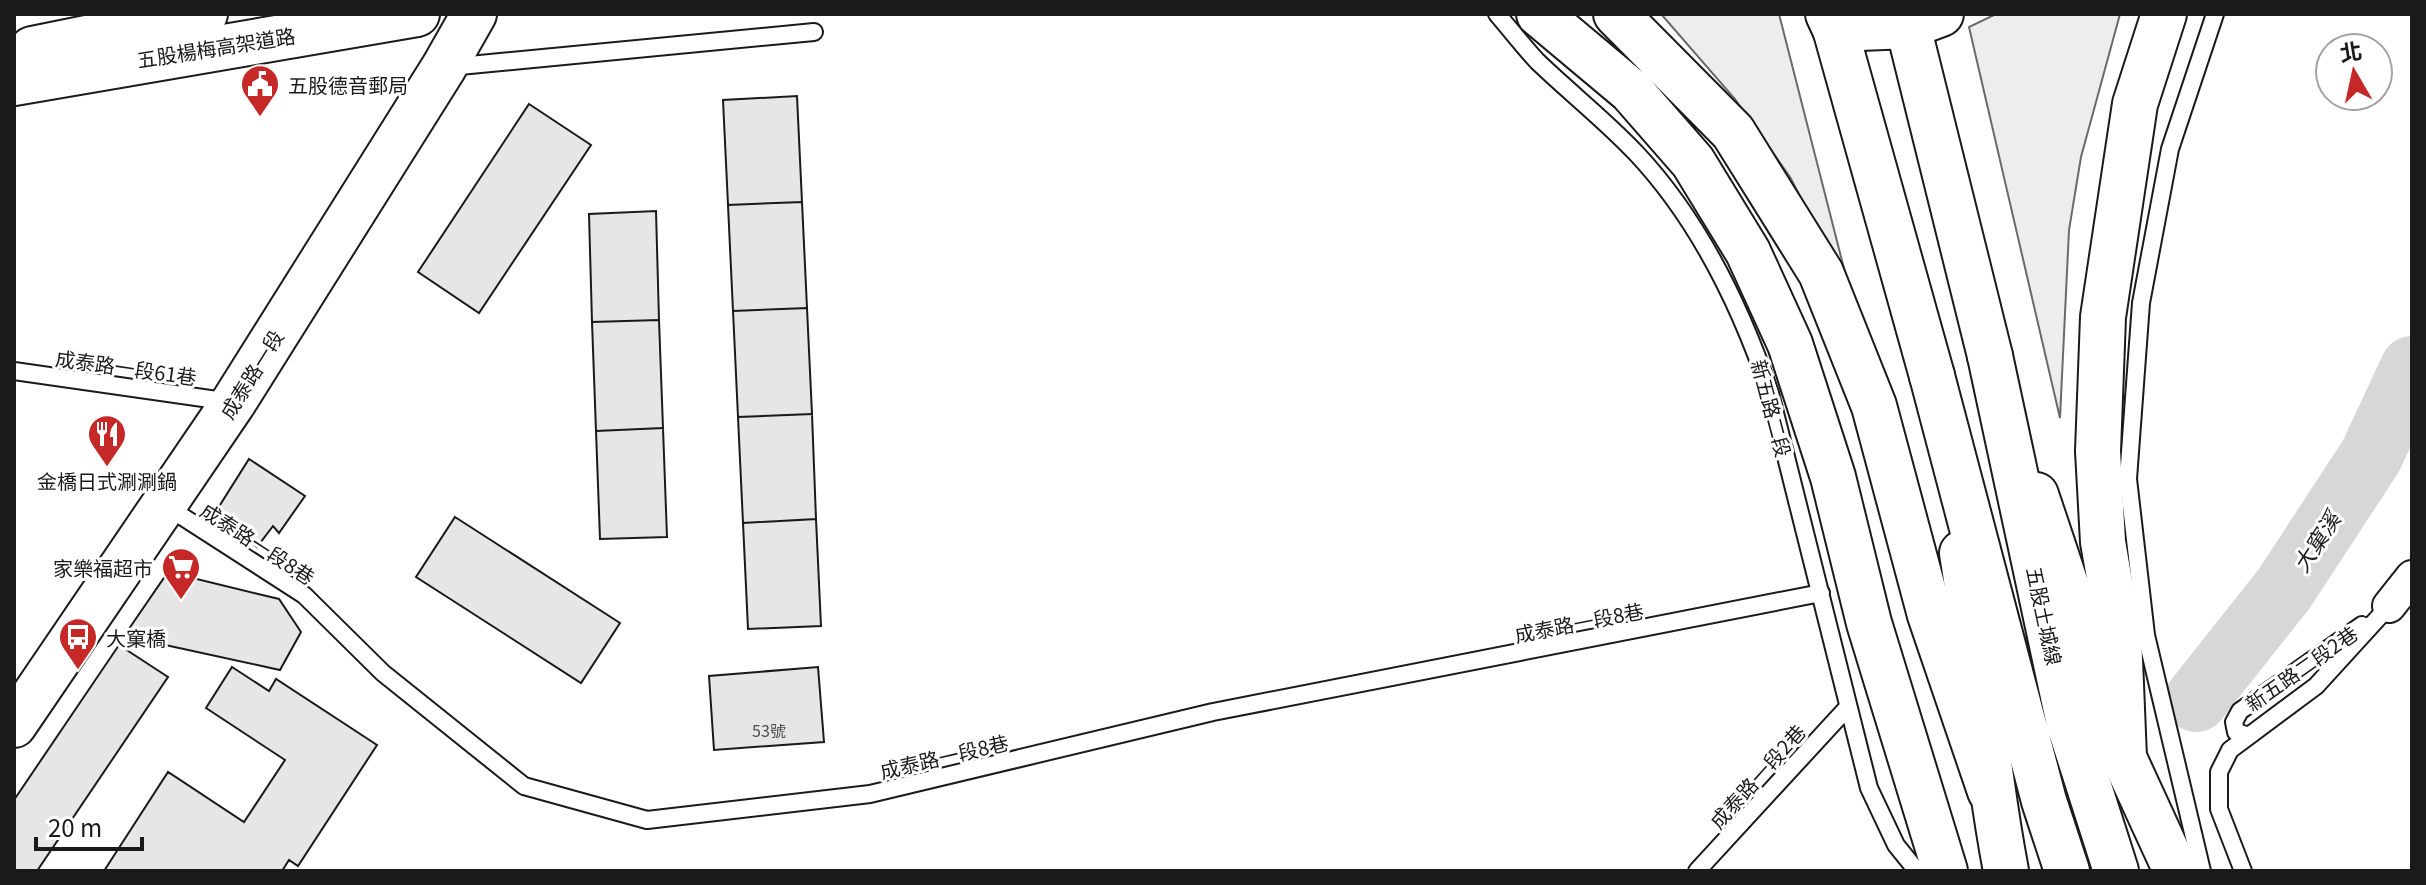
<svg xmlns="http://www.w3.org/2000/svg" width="2426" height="885" font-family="Georgia,'Noto Sans TC',serif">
	<rect width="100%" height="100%" fill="#fff"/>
	<!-- built -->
	<path fill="#ededed" stroke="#6a6a6a" stroke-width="2" d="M 1661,14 L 1779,14 L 1850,292 L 1790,177 L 1735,99 Z
		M 1996,14 L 2120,14 L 2081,157 L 2069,230 L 2060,418 L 1969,27 Z"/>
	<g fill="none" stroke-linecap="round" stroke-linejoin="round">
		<!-- river -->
		<path stroke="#d7d7d7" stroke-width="64" d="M 2196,700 L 2284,589 L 2371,456 L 2412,368"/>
	</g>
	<!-- building -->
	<path fill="#e6e6e6" stroke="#1a1a1a" stroke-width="2" d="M 797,96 L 802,202 L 728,205 L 723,100 Z
		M 529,104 L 591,145 L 479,313 L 418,272 Z
		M 802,202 L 807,308 L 733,311 L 728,205 Z
		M 656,211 L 659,320 L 592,322 L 589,214 Z
		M 807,308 L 812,414 L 738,417 L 733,311 Z
		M 659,320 L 663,428 L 596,431 L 592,322 Z
		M 812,414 L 816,519 L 743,523 L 738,417 Z
		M 663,428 L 667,537 L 600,539 L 596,431 Z
		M 249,459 L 305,496 L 279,533 L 273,526 L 257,547 L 223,521 L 220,505 Z
		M 455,517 L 620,623 L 581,683 L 416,577 Z
		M 816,519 L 821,626 L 748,629 L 743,523 Z
		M 168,572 L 279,599 L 301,632 L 280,670 L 124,636 Z
		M 119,645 L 168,677 L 37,871 L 14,871 L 14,800 Z
		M 232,667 L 269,691 L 276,679 L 377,745 L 298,866 L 289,860 L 282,871 L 104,871 L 168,772 L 244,822 L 285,760 L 206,708 Z
		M 818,667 L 824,742 L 714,750 L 709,676 Z"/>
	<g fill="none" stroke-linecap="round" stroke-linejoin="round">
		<defs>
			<path id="service" d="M 1497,14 C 1510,29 1523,46 1537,61 C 1569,92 1605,120 1636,153 C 1699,220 1741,307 1770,393 L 1869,788 L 1896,845 L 1917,871
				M 449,67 L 814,32
				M 14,371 L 231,402
				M 166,506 L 304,595 L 383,673 L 524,786 L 647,820 L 870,794 L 1213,712 L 1821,593
				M 2246,735 L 2236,732 L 2234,722 L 2240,711 L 2362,625
				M 1697,871 L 1847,708
				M 2202,871 L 2146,635 L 2128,479 L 2141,303 L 2170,149 L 2215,14
				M 2243,871 L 2219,809 L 2219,772 L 2230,750 L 2316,686 L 2389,606"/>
			<path id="minor" d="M 2389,606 L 2412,577"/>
			<path id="secondary" d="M 2036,495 L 2124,758 L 2176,871
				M 1962,553 C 1979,659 1986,766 2006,871
				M 14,725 L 233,403 L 444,67 L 474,14"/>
			<path id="primary" d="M 1831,14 L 1932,376
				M 1905,14 L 1990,356"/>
			<path id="trunk" d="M 1990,356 L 2069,724 L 2116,871
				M 1932,376 L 2044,801 L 2067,871"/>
			<path id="motorway" d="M 1539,14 L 1631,91 L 1693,162 L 1748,252 L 1790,344 L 1833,477 L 1869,623 L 1945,871
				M 1616,14 L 1733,132 L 1821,273 L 1874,406 L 1930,615 L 1990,791
				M 1828,14 L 1835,29 L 1909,26 L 1941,14
				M 32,49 L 205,14
				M 14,83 L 417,14
				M 2124,758 L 2119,635 L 2103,542 L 2098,451 L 2103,317 L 2135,104 L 2164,14"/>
		</defs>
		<!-- service casing -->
		<use href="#service" stroke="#1a1a1a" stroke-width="20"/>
		<!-- minor casing -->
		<use href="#minor" stroke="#1a1a1a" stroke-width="36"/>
		<!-- secondary casing -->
		<use href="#secondary" stroke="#1a1a1a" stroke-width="48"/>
		<!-- primary casing -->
		<use href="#primary" stroke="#1a1a1a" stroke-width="48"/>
		<!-- trunk casing -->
		<use href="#trunk" stroke="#1a1a1a" stroke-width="48"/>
		<!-- motorway casing -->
		<use href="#motorway" stroke="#1a1a1a" stroke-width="48"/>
		<!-- service -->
		<use href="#service" stroke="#fff" stroke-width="16"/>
		<!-- minor -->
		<use href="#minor" stroke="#fff" stroke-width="32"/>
		<!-- secondary -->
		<use href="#secondary" stroke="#fff" stroke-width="44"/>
		<!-- primary -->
		<use href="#primary" stroke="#fff" stroke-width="44"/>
		<!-- trunk -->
		<use href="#trunk" stroke="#fff" stroke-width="44"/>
		<!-- motorway -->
		<use href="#motorway" stroke="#fff" stroke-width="44"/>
	</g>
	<!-- icons -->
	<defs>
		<symbol id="civic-pin" viewBox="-11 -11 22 30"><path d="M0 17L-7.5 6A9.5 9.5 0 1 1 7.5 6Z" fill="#c62828" stroke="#fff"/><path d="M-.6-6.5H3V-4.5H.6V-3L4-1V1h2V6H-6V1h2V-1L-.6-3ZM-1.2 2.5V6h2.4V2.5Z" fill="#fff"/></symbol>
		<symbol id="restaurant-pin" viewBox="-11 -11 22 30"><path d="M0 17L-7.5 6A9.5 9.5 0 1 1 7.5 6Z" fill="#c62828" stroke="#fff"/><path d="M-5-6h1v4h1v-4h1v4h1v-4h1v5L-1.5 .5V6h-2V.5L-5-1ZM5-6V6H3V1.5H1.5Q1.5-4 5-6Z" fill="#fff"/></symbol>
		<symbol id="supermarket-pin" viewBox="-11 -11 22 30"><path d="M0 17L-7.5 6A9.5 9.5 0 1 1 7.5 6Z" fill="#c62828" stroke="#fff"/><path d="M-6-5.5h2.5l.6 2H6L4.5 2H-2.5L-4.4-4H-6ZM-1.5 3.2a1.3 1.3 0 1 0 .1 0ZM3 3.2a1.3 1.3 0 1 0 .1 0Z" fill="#fff"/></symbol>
		<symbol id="bus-pin" viewBox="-11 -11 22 30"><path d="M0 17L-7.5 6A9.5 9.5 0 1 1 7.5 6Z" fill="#c62828" stroke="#fff"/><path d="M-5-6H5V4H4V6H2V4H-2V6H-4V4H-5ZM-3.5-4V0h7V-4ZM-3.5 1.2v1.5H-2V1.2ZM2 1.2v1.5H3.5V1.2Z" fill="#fff"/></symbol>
	</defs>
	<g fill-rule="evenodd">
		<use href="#civic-pin" x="238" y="62" width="44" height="60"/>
		<use href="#restaurant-pin" x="85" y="412" width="44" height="60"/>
		<use href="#supermarket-pin" x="159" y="545" width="44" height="60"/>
		<use href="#bus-pin" x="56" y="615" width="44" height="60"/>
	</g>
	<g text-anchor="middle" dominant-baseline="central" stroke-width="6" stroke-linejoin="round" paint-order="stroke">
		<!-- number labels -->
		<g font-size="16" fill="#4d4d4d">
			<text x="769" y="730">53號</text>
		</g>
		<!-- street labels -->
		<g font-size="20" fill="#1a1a1a" stroke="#fff">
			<text transform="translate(216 47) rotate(-9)">五股楊梅高架道路</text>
			<text transform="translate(126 367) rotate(8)">成泰路一段61巷</text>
			<text transform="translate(251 374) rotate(-58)">成泰路一段</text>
			<text transform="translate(1772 408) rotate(75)">新五路二段</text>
			<text transform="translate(258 543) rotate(33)">成泰路一段8巷</text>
			<text transform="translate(2045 616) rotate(78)">五股土城線</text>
			<text transform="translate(1579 622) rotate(-11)">成泰路一段8巷</text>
			<text transform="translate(2301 668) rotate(-35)">新五路二段2巷</text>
			<text transform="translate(944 756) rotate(-13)">成泰路一段8巷</text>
			<text transform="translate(1757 776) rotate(-48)">成泰路一段2巷</text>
		</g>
		<!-- poi labels -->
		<g font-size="20" fill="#1a1a1a" stroke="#fff" text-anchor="start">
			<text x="288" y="84">五股德音郵局</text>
			<text x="107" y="480" text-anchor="middle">金橋日式涮涮鍋</text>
			<text x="153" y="567" text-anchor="end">家樂福超市</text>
			<text x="106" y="637">大窠橋</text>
		</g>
		<!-- water labels -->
		<g font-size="22" font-style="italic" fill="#1a1a1a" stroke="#fff">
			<text transform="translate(2315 541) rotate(-57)">大窠溪</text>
		</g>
	</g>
	<!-- border -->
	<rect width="2426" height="885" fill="none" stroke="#1a1a1a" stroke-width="32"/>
	<!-- north arrow -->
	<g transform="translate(2354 72) rotate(351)"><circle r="38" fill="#ffffff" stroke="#a3a3a3" stroke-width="2"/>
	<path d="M0-6L14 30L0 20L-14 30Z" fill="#c62828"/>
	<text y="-12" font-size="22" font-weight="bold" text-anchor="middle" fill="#1a1a1a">北</text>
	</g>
	<!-- scale -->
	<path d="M36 837v12h106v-12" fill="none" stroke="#1a1a1a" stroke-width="4"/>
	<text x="48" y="837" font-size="24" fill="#1a1a1a" stroke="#ffffff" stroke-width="6" paint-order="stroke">20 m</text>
</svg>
